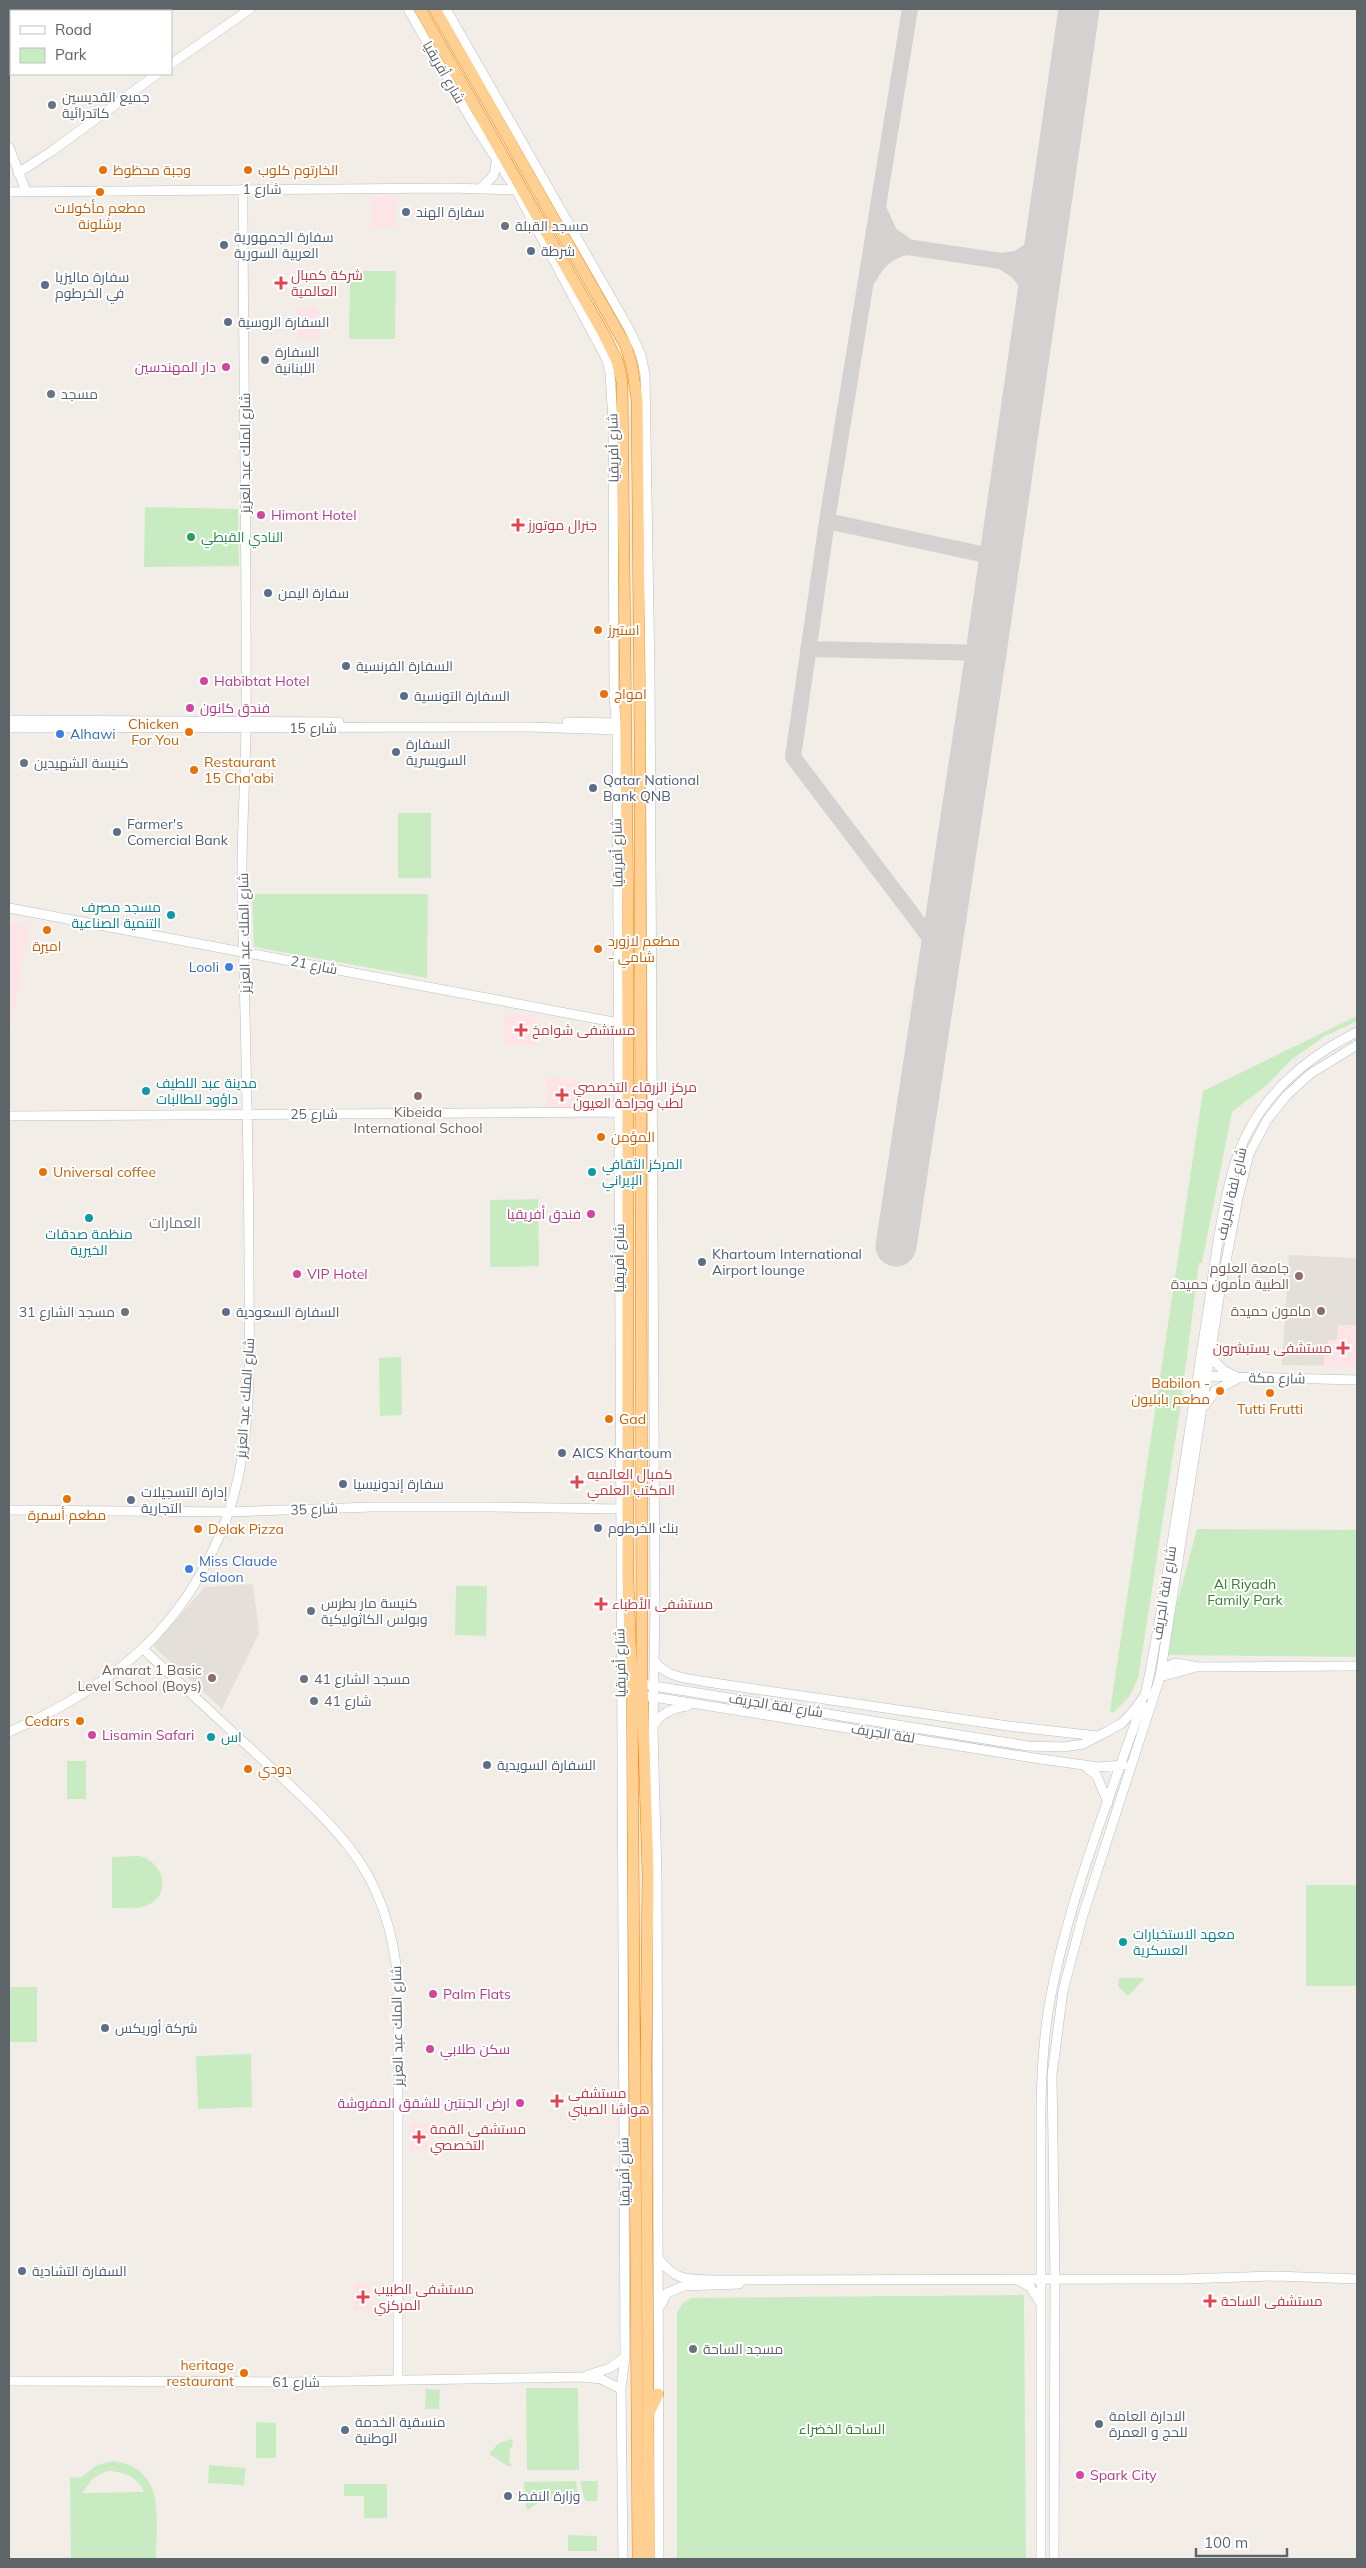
<svg xmlns="http://www.w3.org/2000/svg" width="1366" height="2568" font-family="Mulish,Cairo,sans-serif">
	<rect width="100%" height="100%" fill="#f2eee7"/>
	<!-- education -->
	<path fill="#e4dfd8" d="M 1289,1255 L 1357,1258 L 1357,1366 L 1282,1365 Z
		M 253,1584 L 259,1633 L 222,1709 L 153,1646 L 205,1587 Z"/>
	<!-- medical -->
	<path fill="#fee4e6" d="M 394,195 L 395,228 L 372,229 L 371,196 Z
		M 297,307 L 318,307 L 318,339 L 297,338 Z
		M 9,923 L 30,927 L 9,1034 Z
		M 505,1014 L 537,1015 L 536,1045 L 504,1044 Z
		M 546,1078 L 577,1078 L 577,1111 L 546,1111 Z
		M 1338,1325 L 1357,1325 L 1357,1368 L 1324,1366 L 1324,1356 L 1328,1356 L 1328,1340 L 1337,1340 Z
		M 410,2123 L 429,2123 L 429,2151 L 410,2151 Z
		M 354,2283 L 371,2283 L 371,2311 L 354,2310 Z"/>
	<!-- green -->
	<path fill="#c9ebc2" fill-rule="evenodd" d="M 350,271 L 396,271 L 395,339 L 349,339 Z
		M 145,507 L 238,509 L 239,566 L 144,567 Z
		M 398,813 L 431,813 L 431,878 L 398,878 Z
		M 252,894 L 428,894 L 427,978 L 254,947 Z
		M 1357,1016 L 1357,1021 L 1325,1036 L 1291,1060 L 1267,1085 L 1232,1112 L 1202,1263 L 1199,1263 L 1180,1410 L 1138,1679 L 1129,1697 L 1113,1713 L 1110,1711 L 1203,1091 Z
		M 538,1199 L 539,1266 L 490,1267 L 490,1200 Z
		M 401,1357 L 402,1415 L 380,1416 L 379,1358 Z
		M 1197,1529 L 1357,1530 L 1357,1657 L 1163,1655 Z
		M 456,1586 L 487,1586 L 486,1636 L 455,1635 Z
		M 67,1761 L 86,1761 L 86,1799 L 67,1799 Z
		M 140,1856 C 163,1862 173,1893 148,1905 C 138,1910 123,1908 112,1908 L 112,1857 Z
		M 1306,1885 L 1357,1885 L 1357,1986 L 1306,1986 Z
		M 1119,1978 L 1145,1978 L 1128,1996 L 1118,1986 Z
		M 9,1987 L 37,1987 L 37,2042 L 9,2042 Z
		M 251,2054 L 252,2107 L 198,2109 L 196,2056 Z
		M 1024,2295 L 1026,2559 L 677,2559 L 677,2312 L 683,2303 L 691,2298 Z
		M 526,2388 L 578,2388 L 579,2470 L 527,2470 Z
		M 426,2389 L 440,2390 L 439,2409 L 425,2409 Z
		M 256,2422 L 276,2423 L 276,2458 L 256,2458 Z
		M 510,2439 L 513,2441 L 512,2448 L 510,2448 L 509,2462 L 512,2465 L 509,2467 L 489,2454 L 498,2444 Z
		M 113,2461 C 167,2468 156,2519 156,2559 L 71,2559 L 70,2477 L 80,2478 L 97,2465 ZM 107,2471 C 123,2471 138,2477 144,2492 L 82,2493 L 93,2478 Z
		M 209,2465 L 246,2468 L 244,2485 L 208,2483 Z
		M 576,2481 L 578,2502 L 565,2501 L 565,2498 C 549,2498 540,2500 528,2510 L 526,2507 L 524,2482 Z
		M 580,2481 L 598,2481 L 597,2501 L 585,2501 Z
		M 344,2484 L 387,2484 L 387,2518 L 364,2518 L 364,2496 L 344,2496 Z
		M 568,2535 L 597,2536 L 597,2551 L 568,2551 Z"/>
	<g fill="none" stroke-linecap="round" stroke-linejoin="round">
		<!-- taxiway -->
		<path stroke="#d4d2d0" stroke-width="16" d="M 910,9 L 827,521 L 793,757 L 940,951
			M 873,242 L 1001,261 L 1017,259 L 1045,240
			M 1001,261 L 1017,271 L 1037,296
			M 869,277 C 877,262 889,249 908,247 L 890,234 L 879,210
			M 827,521 L 1000,558
			M 808,649 L 986,653"/>
		<!-- runway -->
		<path stroke="#d4d2d0" stroke-width="41" d="M 896,1246 L 986,653 L 1079,9"/>
		<defs>
			<path id="secondary" d="M 408,9 L 470,118 L 516,190 L 607,360 L 610,373 L 613,421 L 614,697 L 617,730 L 625,2357 L 621,2389 L 623,2559
				M 446,9 L 629,329 L 641,355 L 645,375 L 650,675 L 655,1607 L 653,1730 L 657,1874 L 659,2559
				M 171,64 L 250,9
				M 9,147 L 26,191
				M 18,173 L 52,151 L 157,74
				M 481,188 L 494,175 L 496,162
				M 9,192 L 448,188 L 516,190
				M 9,720 L 339,722
				M 567,722 L 616,723
				M 9,728 L 529,727 L 617,730
				M 9,908 L 619,1023
				M 9,1116 L 619,1112
				M 1210,1357 L 1223,1370 L 1235,1376
				M 1203,1376 L 1357,1380
				M 1205,1405 L 1216,1390 L 1237,1379
				M 9,1510 L 228,1512 L 372,1507 L 491,1507 L 619,1509
				M 144,1650 C 184,1687 224,1724 264,1761 C 294,1789 327,1818 352,1851 C 381,1889 394,1936 398,1982 L 398,2380
				M 654,1660 C 666,1678 687,1678 707,1682 L 1008,1726 L 1097,1736
				M 1162,1668 L 1176,1663 L 1198,1667 L 1357,1666
				M 1160,1677 L 1193,1668
				M 648,1685 L 1028,1746 L 1064,1747 L 1083,1744 L 1108,1731 L 1122,1723 L 1135,1709 L 1145,1695 L 1150,1672 C 1172,1555 1188,1436 1207,1317 C 1215,1266 1223,1181 1246,1136 C 1269,1089 1311,1055 1357,1032
				M 647,1696 L 1034,1758 L 1098,1767 L 1123,1765
				M 653,1727 C 659,1714 673,1708 687,1706
				M 9,1732 C 117,1684 189,1626 229,1511 C 254,1436 249,1351 249,1273 C 249,1146 245,1019 242,892 C 241,834 246,777 246,719 C 247,542 243,366 243,189
				M 1085,1766 L 1097,1776 L 1108,1803
				M 659,2259 C 677,2282 687,2279 714,2280 L 1185,2279 L 1275,2276 L 1357,2279
				M 1018,2280 L 1030,2287 L 1041,2304
				M 661,2305 L 667,2293 L 684,2286 L 739,2284
				M 588,2375 L 610,2368 L 625,2357
				M 9,2381 L 292,2382 L 582,2377 L 601,2379 L 621,2389
				M 1041,2559 L 1041,2103 C 1042,2065 1044,2027 1052,1990 C 1071,1894 1110,1796 1142,1704
				M 1054,2559 L 1055,2279 L 1052,2075 L 1063,1991 L 1083,1915 L 1160,1677 L 1219,1298 L 1238,1198 L 1249,1154 L 1267,1120 L 1287,1095 L 1310,1074 L 1357,1045"/>
			<path id="highway" d="M 420,9 L 605,336 L 618,363 L 622,382 L 628,926 L 628,1580 L 632,1695 L 638,2559
				M 435,9 L 626,346 L 632,367 L 637,399 L 640,734 L 642,1684 L 648,1874 L 646,2063 L 649,2559
				M 649,2413 L 658,2394"/>
		</defs>
		<!-- secondary casing -->
		<use href="#secondary" stroke="#b8bdc2" stroke-width="10"/>
		<!-- highway casing -->
		<use href="#highway" stroke="#f98000" stroke-width="12"/>
		<!-- secondary -->
		<use href="#secondary" stroke="#fff" stroke-width="9"/>
		<!-- highway -->
		<use href="#highway" stroke="#ffd091" stroke-width="11"/>
	</g>
	<!-- markers -->
	<g fill="#6b7280" stroke="#fff" stroke-width="2">
		<circle cx="52" cy="105" r="5"/>
		<circle cx="505" cy="226" r="5"/>
		<circle cx="51" cy="394" r="5"/>
		<circle cx="24" cy="763" r="5"/>
		<circle cx="125" cy="1312" r="5"/>
		<circle cx="311" cy="1611" r="5"/>
		<circle cx="304" cy="1679" r="5"/>
		<circle cx="314" cy="1701" r="5"/>
		<circle cx="693" cy="2349" r="5"/>
	</g>
	<g fill="#e8710a" stroke="#fff" stroke-width="2">
		<circle cx="103" cy="170" r="5"/>
		<circle cx="248" cy="170" r="5"/>
		<circle cx="100" cy="192" r="5"/>
		<circle cx="598" cy="630" r="5"/>
		<circle cx="604" cy="694" r="5"/>
		<circle cx="189" cy="732" r="5"/>
		<circle cx="194" cy="770" r="5"/>
		<circle cx="47" cy="930" r="5"/>
		<circle cx="598" cy="949" r="5"/>
		<circle cx="601" cy="1137" r="5"/>
		<circle cx="43" cy="1172" r="5"/>
		<circle cx="1220" cy="1391" r="5"/>
		<circle cx="1270" cy="1393" r="5"/>
		<circle cx="609" cy="1419" r="5"/>
		<circle cx="67" cy="1499" r="5"/>
		<circle cx="198" cy="1529" r="5"/>
		<circle cx="80" cy="1721" r="5"/>
		<circle cx="248" cy="1769" r="5"/>
		<circle cx="244" cy="2373" r="5"/>
	</g>
	<g fill="#5c6f8a" stroke="#fff" stroke-width="2">
		<circle cx="406" cy="212" r="5"/>
		<circle cx="224" cy="245" r="5"/>
		<circle cx="531" cy="251" r="5"/>
		<circle cx="45" cy="285" r="5"/>
		<circle cx="228" cy="322" r="5"/>
		<circle cx="265" cy="360" r="5"/>
		<circle cx="268" cy="593" r="5"/>
		<circle cx="346" cy="666" r="5"/>
		<circle cx="404" cy="696" r="5"/>
		<circle cx="396" cy="752" r="5"/>
		<circle cx="593" cy="788" r="5"/>
		<circle cx="117" cy="832" r="5"/>
		<circle cx="702" cy="1262" r="5"/>
		<circle cx="226" cy="1312" r="5"/>
		<circle cx="562" cy="1453" r="5"/>
		<circle cx="343" cy="1484" r="5"/>
		<circle cx="131" cy="1500" r="5"/>
		<circle cx="598" cy="1528" r="5"/>
		<circle cx="487" cy="1765" r="5"/>
		<circle cx="105" cy="2028" r="5"/>
		<circle cx="22" cy="2271" r="5"/>
		<circle cx="1099" cy="2424" r="5"/>
		<circle cx="345" cy="2430" r="5"/>
		<circle cx="508" cy="2496" r="5"/>
	</g>
	<g fill="#e0444e" stroke="#fff" stroke-width="2">
		<path d="M278.5 275.5h5v5h5v5h-5v5h-5v-5h-5v-5h5z"/>
		<path d="M515.5 517.5h5v5h5v5h-5v5h-5v-5h-5v-5h5z"/>
		<path d="M518.5 1022.5h5v5h5v5h-5v5h-5v-5h-5v-5h5z"/>
		<path d="M559.5 1087.5h5v5h5v5h-5v5h-5v-5h-5v-5h5z"/>
		<path d="M1340.5 1340.5h5v5h5v5h-5v5h-5v-5h-5v-5h5z"/>
		<path d="M574.5 1474.5h5v5h5v5h-5v5h-5v-5h-5v-5h5z"/>
		<path d="M598.5 1596.5h5v5h5v5h-5v5h-5v-5h-5v-5h5z"/>
		<path d="M554.5 2093.5h5v5h5v5h-5v5h-5v-5h-5v-5h5z"/>
		<path d="M416.5 2129.5h5v5h5v5h-5v5h-5v-5h-5v-5h5z"/>
		<path d="M360.5 2289.5h5v5h5v5h-5v5h-5v-5h-5v-5h5z"/>
		<path d="M1207.5 2293.5h5v5h5v5h-5v5h-5v-5h-5v-5h5z"/>
	</g>
	<g fill="#d1479c" stroke="#fff" stroke-width="2">
		<circle cx="226" cy="367" r="5"/>
		<circle cx="261" cy="515" r="5"/>
		<circle cx="204" cy="681" r="5"/>
		<circle cx="190" cy="708" r="5"/>
		<circle cx="591" cy="1214" r="5"/>
		<circle cx="297" cy="1274" r="5"/>
		<circle cx="92" cy="1735" r="5"/>
		<circle cx="433" cy="1994" r="5"/>
		<circle cx="430" cy="2049" r="5"/>
		<circle cx="520" cy="2103" r="5"/>
		<circle cx="1080" cy="2475" r="5"/>
	</g>
	<circle fill="#2e9e5b" stroke="#fff" stroke-width="2" cx="191" cy="537" r="5"/>
	<g fill="#3f7fe0" stroke="#fff" stroke-width="2">
		<circle cx="60" cy="734" r="5"/>
		<circle cx="229" cy="967" r="5"/>
		<circle cx="189" cy="1569" r="5"/>
	</g>
	<g fill="#0f9aa8" stroke="#fff" stroke-width="2">
		<circle cx="171" cy="915" r="5"/>
		<circle cx="146" cy="1091" r="5"/>
		<circle cx="592" cy="1172" r="5"/>
		<circle cx="89" cy="1218" r="5"/>
		<circle cx="211" cy="1737" r="5"/>
		<circle cx="1123" cy="1942" r="5"/>
	</g>
	<g fill="#8d6e63" stroke="#fff" stroke-width="2">
		<circle cx="418" cy="1096" r="5"/>
		<circle cx="1299" cy="1276" r="5"/>
		<circle cx="1321" cy="1311" r="5"/>
		<circle cx="212" cy="1678" r="5"/>
	</g>
	<g text-anchor="middle" dominant-baseline="central" stroke-width="4" stroke-linejoin="round" paint-order="stroke">
		<!-- street labels -->
		<g font-size="14" fill="#5e6569" stroke="#fff">
			<text transform="translate(444 72) rotate(60)">شارع أفريقيا</text>
			<text x="262" y="189">شارع 1</text>
			<text transform="translate(613 448) rotate(-91)">شارع أفريقيا</text>
			<text transform="translate(245 453) rotate(-90)">شارع الملك عبد العزيز</text>
			<text x="313" y="728">شارع 15</text>
			<text transform="translate(617 853) rotate(-91)">شارع أفريقيا</text>
			<text transform="translate(244 933) rotate(-91)">شارع الملك عبد العزيز</text>
			<text transform="translate(314 965) rotate(11)">شارع 21</text>
			<text x="314" y="1114">شارع 25</text>
			<text transform="translate(1231 1194) rotate(-77)">شارع لفة الجريف</text>
			<text transform="translate(619 1258) rotate(-90)">شارع أفريقيا</text>
			<text transform="translate(1277 1378) rotate(1)">شارع مكة</text>
			<text transform="translate(245 1398) rotate(-86)">شارع الملك عبد العزيز</text>
			<text transform="translate(314 1509) rotate(-2)">شارع 35</text>
			<text transform="translate(1164 1593) rotate(-81)">شارع لفة الجريف</text>
			<text transform="translate(620 1663) rotate(-91)">شارع أفريقيا</text>
			<text transform="translate(776 1705) rotate(9)">شارع لفة الجريف</text>
			<text transform="translate(883 1733) rotate(9)">لفة الجريف</text>
			<text transform="translate(397 2026) rotate(-91)">شارع الملك عبد العزيز</text>
			<text transform="translate(624 2172) rotate(-91)">شارع أفريقيا</text>
			<text x="296" y="2382">شارع 61</text>
		</g>
		<!-- worship labels -->
		<g font-size="14" fill="#5b616d" stroke="#fff" text-anchor="start">
			<text x="62" y="97">جميع القديسين<tspan x="62" dy="16">كاتدرائية</tspan></text>
			<text x="515" y="226">مسجد القبلة</text>
			<text x="61" y="394">مسجد</text>
			<text x="34" y="763">كنيسة الشهيدين</text>
			<text x="115" y="1312" text-anchor="end">مسجد الشارع 31</text>
			<text x="321" y="1603">كنيسة مار بطرس<tspan x="321" dy="16">وبولس الكاثوليكية</tspan></text>
			<text x="314" y="1679">مسجد الشارع 41</text>
			<text x="324" y="1701">شارع 41</text>
			<text x="703" y="2349">مسجد الساحة</text>
		</g>
		<!-- food labels -->
		<g font-size="14" fill="#c56008" stroke="#fff" text-anchor="start">
			<text x="113" y="170">وجبة محظوظ</text>
			<text x="258" y="170">الخارتوم كلوب</text>
			<text x="100" y="208" text-anchor="middle">مطعم مأكولات<tspan x="100" dy="16">برشلونة</tspan></text>
			<text x="608" y="630">استيرز</text>
			<text x="614" y="694">امواج</text>
			<text x="179" y="724" text-anchor="end">Chicken<tspan x="179" dy="16">For You</tspan></text>
			<text x="204" y="762">Restaurant<tspan x="204" dy="16">15 Cha'abi</tspan></text>
			<text x="608" y="941">مطعم لازورد<tspan x="608" dy="16">- شامي</tspan></text>
			<text x="47" y="946" text-anchor="middle">اميرة</text>
			<text x="611" y="1137">المؤمن</text>
			<text x="53" y="1172">Universal coffee</text>
			<text x="1210" y="1383" text-anchor="end">Babilon -<tspan x="1210" dy="16">مطعم بابليون</tspan></text>
			<text x="1270" y="1409" text-anchor="middle">Tutti Frutti</text>
			<text x="619" y="1419">Gad</text>
			<text x="67" y="1515" text-anchor="middle">مطعم أسمرة</text>
			<text x="208" y="1529">Delak Pizza</text>
			<text x="70" y="1721" text-anchor="end">Cedars</text>
			<text x="258" y="1769">دودي</text>
			<text x="234" y="2365" text-anchor="end">heritage<tspan x="234" dy="16">restaurant</tspan></text>
		</g>
		<!-- service labels -->
		<g font-size="14" fill="#4e5e75" stroke="#fff" text-anchor="start">
			<text x="416" y="212">سفارة الهند</text>
			<text x="234" y="237">سفارة الجمهورية<tspan x="234" dy="16">العربية السورية</tspan></text>
			<text x="541" y="251">شرطة</text>
			<text x="55" y="277">سفارة ماليزيا<tspan x="55" dy="16">في الخرطوم</tspan></text>
			<text x="238" y="322">السفارة الروسية</text>
			<text x="275" y="352">السفارة<tspan x="275" dy="16">اللبنانية</tspan></text>
			<text x="278" y="593">سفارة اليمن</text>
			<text x="356" y="666">السفارة الفرنسية</text>
			<text x="414" y="696">السفارة التونسية</text>
			<text x="406" y="744">السفارة<tspan x="406" dy="16">السويسرية</tspan></text>
			<text x="603" y="780">Qatar National<tspan x="603" dy="16">Bank QNB</tspan></text>
			<text x="127" y="824">Farmer's<tspan x="127" dy="16">Comercial Bank</tspan></text>
			<text x="712" y="1254">Khartoum International<tspan x="712" dy="16">Airport lounge</tspan></text>
			<text x="236" y="1312">السفارة السعودية</text>
			<text x="572" y="1453">AICS Khartoum</text>
			<text x="353" y="1484">سفارة إندونيسيا</text>
			<text x="141" y="1492">إدارة التسجيلات<tspan x="141" dy="16">التجارية</tspan></text>
			<text x="608" y="1528">بنك الخرطوم</text>
			<text x="497" y="1765">السفارة السويدية</text>
			<text x="115" y="2028">شركة أوريكس</text>
			<text x="32" y="2271">السفارة التشادية</text>
			<text x="1109" y="2416">الادارة العامة<tspan x="1109" dy="16">للحج و العمرة</tspan></text>
			<text x="355" y="2422">منسقية الخدمة<tspan x="355" dy="16">الوطنية</tspan></text>
			<text x="518" y="2496">وزارة النفط</text>
		</g>
		<!-- health labels -->
		<g font-size="14" fill="#be3a42" stroke="#fff" text-anchor="start">
			<text x="291" y="275">شركة كمبال<tspan x="291" dy="16">العالمية</tspan></text>
			<text x="528" y="525">جنرال موتورز</text>
			<text x="532" y="1030">مستشفى شوامخ</text>
			<text x="573" y="1087">مركز الزرقاء التخصصي<tspan x="573" dy="16">لطب وجراحة العيون</tspan></text>
			<text x="1332" y="1348" text-anchor="end">مستشفى يستبشرون</text>
			<text x="587" y="1474">كمبال العالميه<tspan x="587" dy="16">المكتب العلمي</tspan></text>
			<text x="612" y="1604">مستشفی الأطباء</text>
			<text x="568" y="2093">مستشفى<tspan x="568" dy="16">هواشا الصيني</tspan></text>
			<text x="430" y="2129">مستشفى القمة<tspan x="430" dy="16">التخصصي</tspan></text>
			<text x="374" y="2289">مستشفى الطبيب<tspan x="374" dy="16">المركزي</tspan></text>
			<text x="1221" y="2301">مستشفى الساحة</text>
		</g>
		<!-- hotel labels -->
		<g font-size="14" fill="#b23c85" stroke="#fff" text-anchor="start">
			<text x="216" y="367" text-anchor="end">دار المهندسين</text>
			<text x="271" y="515">Himont Hotel</text>
			<text x="214" y="681">Habibtat Hotel</text>
			<text x="200" y="708">فندق كانون</text>
			<text x="581" y="1214" text-anchor="end">فندق أفريقيا</text>
			<text x="307" y="1274">VIP Hotel</text>
			<text x="102" y="1735">Lisamin Safari</text>
			<text x="443" y="1994">Palm Flats</text>
			<text x="440" y="2049">سكن طلابي</text>
			<text x="510" y="2103" text-anchor="end">ارض الجنتين للشقق المفروشة</text>
			<text x="1090" y="2475">Spark City</text>
		</g>
		<!-- leisure labels -->
		<g font-size="14" fill="#27864d" stroke="#fff" text-anchor="start">
			<text x="201" y="537">النادي القبطي</text>
		</g>
		<!-- shop labels -->
		<g font-size="14" fill="#366cbe" stroke="#fff" text-anchor="start">
			<text x="70" y="734">Alhawi</text>
			<text x="219" y="967" text-anchor="end">Looli</text>
			<text x="199" y="1561">Miss Claude<tspan x="199" dy="16">Saloon</tspan></text>
		</g>
		<!-- culture labels -->
		<g font-size="14" fill="#0d838f" stroke="#fff" text-anchor="start">
			<text x="161" y="907" text-anchor="end">مسجد مصرف<tspan x="161" dy="16">التنمية الصناعية</tspan></text>
			<text x="156" y="1083">مدينة عبد اللطيف<tspan x="156" dy="16">داؤود للطالبات</tspan></text>
			<text x="602" y="1164">المركز الثقافي<tspan x="602" dy="16">الإيراني</tspan></text>
			<text x="89" y="1234" text-anchor="middle">منظمة صدقات<tspan x="89" dy="16">الخيرية</tspan></text>
			<text x="221" y="1737">اس</text>
			<text x="1133" y="1934">معهد الاستخبارات<tspan x="1133" dy="16">العسكرية</tspan></text>
		</g>
		<!-- education labels -->
		<g font-size="14" fill="#785e54" stroke="#fff" text-anchor="end">
			<text x="418" y="1112" text-anchor="middle">Kibeida<tspan x="418" dy="16">International School</tspan></text>
			<text x="1289" y="1268">جامعة العلوم<tspan x="1289" dy="16">الطبية مأمون حميدة</tspan></text>
			<text x="1311" y="1311">مامون حميدة</text>
			<text x="202" y="1670">Amarat 1 Basic<tspan x="202" dy="16">Level School (Boys)</tspan></text>
		</g>
		<!-- park labels -->
		<g font-size="14" fill="#36812c" stroke="#fff">
			<text x="1245" y="1584">Al Riyadh<tspan x="1245" dy="16">Family Park</tspan></text>
			<text x="842" y="2429">الساحة الخضراء</text>
		</g>
		<!-- neighbourhood labels -->
		<g font-size="15" fill="#6f777b" stroke="#fff">
			<text x="175" y="1222">العمارات</text>
		</g>
	</g>
	<!-- border -->
	<rect width="1366" height="2568" fill="none" stroke="#5e6569" stroke-width="20"/>
	<!-- legend -->
	<rect x="10" y="10" width="162" height="65" fill="#ffffff" stroke="#bfc1c3"/>
	<rect x="20" y="26" width="25" height="8" fill="#ffffff" stroke="#bfc1c3"/>
	<text x="55" y="35" font-size="15" fill="#5e6569">Road</text>
	<rect x="20" y="48" width="25" height="15" fill="#c9ebc2" stroke="#bfc1c3"/>
	<text x="55" y="60" font-size="15" fill="#5e6569">Park</text>
	<!-- scale -->
	<path d="M1196 2548v8h91v-8" fill="none" stroke="#5e6569" stroke-width="2.5"/>
	<text x="1204" y="2548" font-size="15" fill="#5e6569" stroke="#ffffff" stroke-width="4" paint-order="stroke">100 m</text>
</svg>
